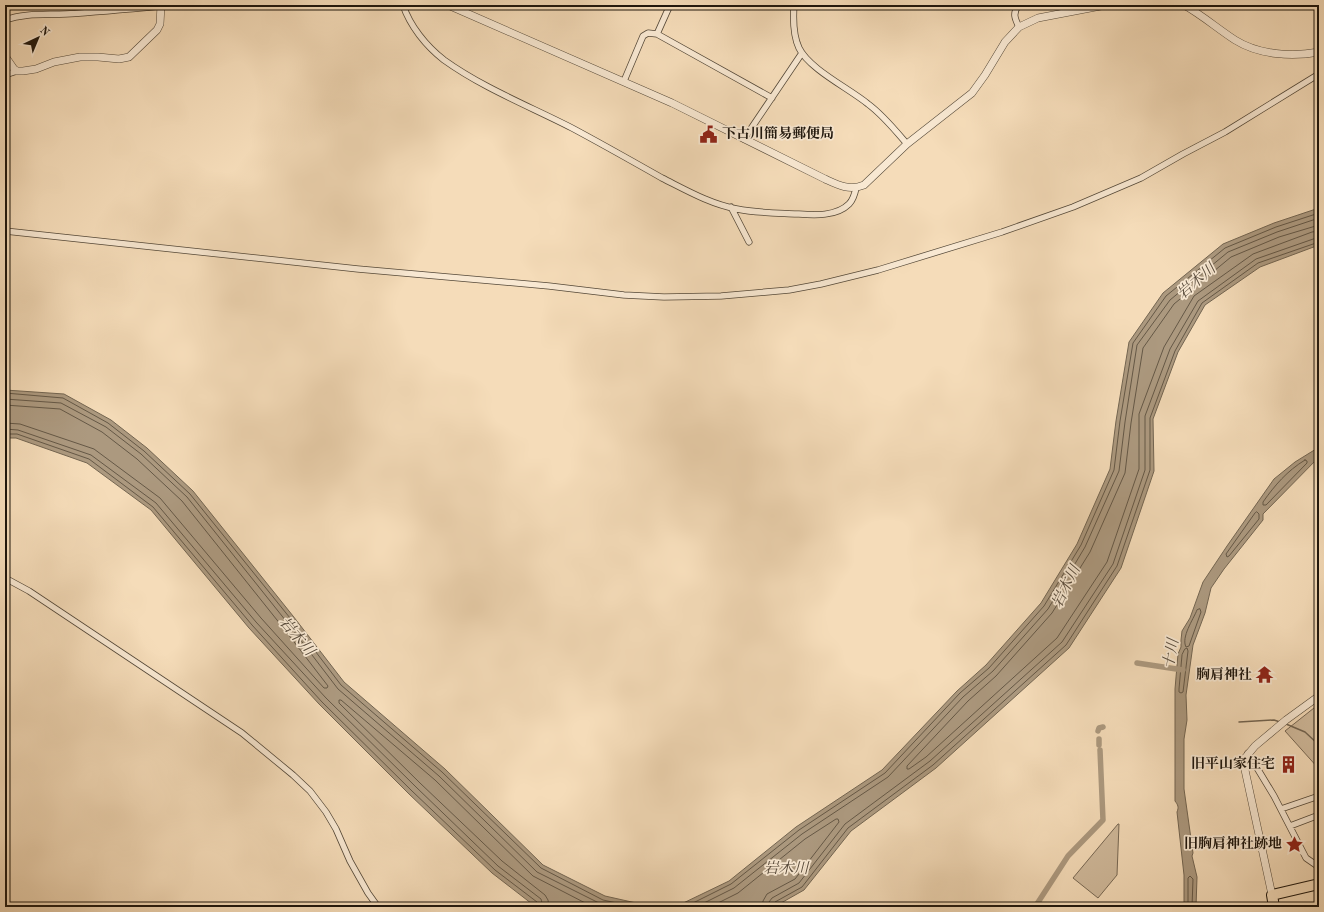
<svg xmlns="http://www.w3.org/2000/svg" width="1324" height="912" font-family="'Old Standard TT','Noto Serif JP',serif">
	<rect width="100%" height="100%" fill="#f5dcb9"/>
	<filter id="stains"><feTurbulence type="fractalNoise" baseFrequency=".005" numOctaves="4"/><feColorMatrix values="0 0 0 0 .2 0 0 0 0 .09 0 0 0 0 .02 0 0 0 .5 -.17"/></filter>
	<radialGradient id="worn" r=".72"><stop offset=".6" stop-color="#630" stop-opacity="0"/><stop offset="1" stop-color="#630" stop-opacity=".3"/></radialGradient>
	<!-- green -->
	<path fill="#d0ba9c" stroke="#776854" d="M 1319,704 L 1319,769 L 1285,731 Z
		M 1118,824 L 1119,824 L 1117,875 L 1098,898 L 1073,878 Z"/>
	<!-- water -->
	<path fill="#ac997f" stroke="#736551" d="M 1319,208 L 1319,245 L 1260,267 L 1205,305 L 1178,352 L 1153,419 L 1154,471 L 1121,568 L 1069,648 L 936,768 L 851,831 L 804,890 L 774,907 L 675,907 L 729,881 L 796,827 L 882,770 L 957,691 L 986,665 L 1041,603 L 1077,544 L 1110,469 L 1116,421 L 1129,342 L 1163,293 L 1223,244 L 1274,223 Z
		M 5,390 L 64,394 L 111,420 L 147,448 L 193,491 L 293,616 L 344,682 L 445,769 L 543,865 L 605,896 L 654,907 L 536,907 L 492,873 L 409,794 L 319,704 L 249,628 L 151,510 L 87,463 L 16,438 L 5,438 Z
		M 1319,445 L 1319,457 L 1263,514 L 1263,520 L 1224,569 L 1211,588 L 1205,613 L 1193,645 L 1186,695 L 1187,720 L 1184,739 L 1184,789 L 1193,853 L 1192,856 L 1197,877 L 1196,907 L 1184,907 L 1184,875 L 1177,812 C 1179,807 1178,805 1175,801 L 1175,689 L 1178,654 L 1181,647 L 1181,640 L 1182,631 L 1190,618 L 1203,582 L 1227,546 L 1274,479 L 1295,462 L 1316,449 Z"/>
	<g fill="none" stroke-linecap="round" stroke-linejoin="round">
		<!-- shore -->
		<path stroke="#655846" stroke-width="1" d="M 1319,225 L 1279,237 L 1231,257 L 1174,304 L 1143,348 L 1131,423 L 1125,473 L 1090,552 L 1052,613 L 996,676 L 968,701 L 907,766 L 907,769 L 909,769 L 926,757 L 1057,638 L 1107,562 L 1139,469 L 1139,414 L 1164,347 L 1194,296 L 1253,254 L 1312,232 L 1319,231
			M 5,393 L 63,398 L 108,423 L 144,451 L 190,494 L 290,618 L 341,685 L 442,772 L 541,868 L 603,900 L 635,907
			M 5,399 L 61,403 L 106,427 L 141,454 L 187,497 L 286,621 L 338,689 L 439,776 L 537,872 L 601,904 L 612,907
			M 5,405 L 60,409 L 102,432 L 137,459 L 182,501 L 281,625 L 328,686 L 327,688 L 324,688 L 261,618 L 160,498 L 94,449 L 20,424 L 5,423
			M 5,429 L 18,430 L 91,455 L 156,503 L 256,622 L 326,698 L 416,787 L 498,866 L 541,899 L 543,907
			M 5,434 L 17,434 L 89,459 L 153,507 L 252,625 L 322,702 L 412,791 L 495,870 L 537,902 L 538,907
			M 1305,460 L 1307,461 L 1307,463 L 1266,505 L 1263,505 L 1263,502 C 1275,485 1287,471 1305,460 Z
			M 1257,512 L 1259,514 L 1259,519 L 1229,556 L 1227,557 L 1226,554 L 1255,513 Z
			M 1200,609 L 1201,612 L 1189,646 L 1186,647 C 1181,637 1193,620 1197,610 Z
			M 1185,649 L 1187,648 L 1188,651 L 1183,692 L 1181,693 L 1179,692 L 1179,689 L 1182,655 Z
			M 549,907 L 548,900 L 545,895 L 502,861 L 420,783 L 339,703 L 339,700 L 341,700 L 435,780 L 533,876 L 593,907
			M 685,907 L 731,884 L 799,830 L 885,773 L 960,693 L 989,668 L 1044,606 L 1081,545 L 1114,470 L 1120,421 L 1133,343 L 1166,296 L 1225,248 L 1276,227 L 1319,213
			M 696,907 L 734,888 L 802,834 L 888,777 L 963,697 L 993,671 L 1048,609 L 1085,547 L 1119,471 L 1125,422 L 1137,345 L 1170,300 L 1228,252 L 1277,232 L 1319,218
			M 710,907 L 738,893 L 805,839 L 836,819 L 838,819 L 839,822 L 795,879 L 767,894 L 763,901 L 762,907
			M 768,907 L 769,902 L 772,898 L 799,883 L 845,824 L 930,761 L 1062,642 L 1113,564 L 1145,470 L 1145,416 L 1170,349 L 1198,301 L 1256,259 L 1319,237
			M 773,907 L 775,902 L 802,887 L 848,828 L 933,765 L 1066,645 L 1117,566 L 1150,470 L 1150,418 L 1175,351 L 1202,303 L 1258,263 L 1319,242
			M 1188,907 L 1188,878 L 1190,876 L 1193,879 L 1192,907"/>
		<!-- stream -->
		<path stroke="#736551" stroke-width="1.5" d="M 1239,722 L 1274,720 L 1280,722
			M 1286,724 L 1305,732 L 1319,745"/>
		<!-- canal -->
		<path stroke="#ac997f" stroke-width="5.5" d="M 1137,663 L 1183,670
			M 1098,731 L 1099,728 L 1103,727
			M 1099,739 L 1099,745
			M 1035,907 L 1068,856 L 1103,820 L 1100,750"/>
		<defs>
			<path id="minor" d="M 403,5 C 410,26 426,46 444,60 C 483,88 529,106 572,128 C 602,144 632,161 662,178 C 686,190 710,204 737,209 C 756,213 777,213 797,214 C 813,215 836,217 849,204 C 853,200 855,193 856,188
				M 794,5 C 793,19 793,35 799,48 C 809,69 850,89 868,104 C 883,115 895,130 907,144
				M 5,20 C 25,13 45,15 66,14 C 98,12 130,9 161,6
				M 1019,27 C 1015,19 1012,13 1019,5
				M 657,34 L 772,98
				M 5,75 L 17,71
				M 624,81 L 643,36 L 648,33 L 657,34 L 670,5
				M 744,139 L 802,53
				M 731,207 L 749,242
				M 5,231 L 358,269 L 549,286 L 624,295 L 664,297 L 721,296 L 789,290 L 821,284 L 878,270 L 1002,232 L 1073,207 L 1141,178 L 1183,154 L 1225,132 L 1319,74
				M 5,578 L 29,591 L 242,733 L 293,775 L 310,791 L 326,812 L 336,829 L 350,861 L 368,893 L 378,907
				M 1248,753 L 1274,796 L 1306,858 L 1319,867
				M 1281,809 L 1319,796
				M 1290,826 L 1319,815"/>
			<path id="tertiary" d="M 448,5 L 672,103 L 825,179 C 838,185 849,191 864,185 L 907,144 L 972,93 L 985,75 L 1005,42 L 1019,27 L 1038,18 L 1106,5
				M 1184,5 C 1202,15 1218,29 1235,40 C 1259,55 1292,57 1319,52
				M 5,56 L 14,69 L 17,71 L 23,71 L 36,69 L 54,62 L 80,57 L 98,57 L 119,59 L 129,57 L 157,30 L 160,24 L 161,5
				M 1272,895 L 1245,770 L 1245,758 L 1255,746 L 1286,720 L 1319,696"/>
			<path id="trunk" d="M 1274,907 L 1272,895 L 1319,884"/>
		</defs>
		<!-- minor casing -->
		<use href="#minor" stroke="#544838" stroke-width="7"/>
		<!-- tertiary casing -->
		<use href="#tertiary" stroke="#544838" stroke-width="8"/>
		<!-- trunk casing -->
		<use href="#trunk" stroke="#1e160d" stroke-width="12"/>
		<!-- minor -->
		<use href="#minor" stroke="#f8e8d2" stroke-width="5.5"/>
		<!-- tertiary -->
		<use href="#tertiary" stroke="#f8e8d2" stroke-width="7"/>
		<!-- trunk -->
		<use href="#trunk" stroke="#f5dcb9" stroke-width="10"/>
		<!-- rail -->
		<path stroke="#1e160d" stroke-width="1.5" stroke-dasharray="7 7" stroke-linecap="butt" d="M 1316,907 L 1319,906"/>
	</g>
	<!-- icons -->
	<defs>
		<symbol id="civic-bare" viewBox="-9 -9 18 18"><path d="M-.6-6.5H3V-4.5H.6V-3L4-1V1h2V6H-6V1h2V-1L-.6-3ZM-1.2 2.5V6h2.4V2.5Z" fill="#8f2418" stroke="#f8e8d2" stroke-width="2.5" paint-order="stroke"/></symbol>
		<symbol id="temple-bare" viewBox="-9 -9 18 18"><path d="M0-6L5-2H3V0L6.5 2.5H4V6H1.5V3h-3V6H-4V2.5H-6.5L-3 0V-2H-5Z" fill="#8f2418" stroke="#f8e8d2" stroke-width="2.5" paint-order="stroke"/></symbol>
		<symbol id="building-bare" viewBox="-9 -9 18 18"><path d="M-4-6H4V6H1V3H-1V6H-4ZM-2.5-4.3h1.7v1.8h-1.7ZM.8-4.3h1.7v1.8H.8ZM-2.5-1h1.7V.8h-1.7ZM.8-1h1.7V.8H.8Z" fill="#8f2418" stroke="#f8e8d2" stroke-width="2.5" paint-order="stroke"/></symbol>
		<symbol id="sight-bare" viewBox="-9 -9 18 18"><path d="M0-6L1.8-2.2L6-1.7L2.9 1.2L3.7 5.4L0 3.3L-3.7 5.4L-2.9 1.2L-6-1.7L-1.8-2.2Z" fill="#8f2418" stroke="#f8e8d2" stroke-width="2.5" paint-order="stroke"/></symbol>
	</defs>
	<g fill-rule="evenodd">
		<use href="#civic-bare" x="696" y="122" width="25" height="25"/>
		<use href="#temple-bare" x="1252" y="662" width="25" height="25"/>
		<use href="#building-bare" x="1276" y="752" width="25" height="25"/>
		<use href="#sight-bare" x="1282" y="832" width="25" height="25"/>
	</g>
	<g text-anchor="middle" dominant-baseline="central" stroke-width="3.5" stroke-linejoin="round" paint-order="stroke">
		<!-- poi labels -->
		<g font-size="14" font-weight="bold" fill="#1e160d" stroke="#f8e8d2" text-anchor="end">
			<text x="722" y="134" text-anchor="start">下古川簡易郵便局</text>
			<text x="1252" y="675">胸肩神社</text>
			<text x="1275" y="764">旧平山家住宅</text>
			<text x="1282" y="844">旧胸肩神社跡地</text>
		</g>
		<!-- water labels -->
		<g font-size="15" font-style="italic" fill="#574a3b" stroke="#f8e8d2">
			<text transform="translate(1197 282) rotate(-41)">岩木川</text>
			<text transform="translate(1067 587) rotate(-64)">岩木川</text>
			<text transform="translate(296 637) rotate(50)">岩木川</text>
			<text transform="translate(1172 654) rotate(-80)">十川</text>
			<text x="786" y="869">岩木川</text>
		</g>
	</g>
	<!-- margin -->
	<rect width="1324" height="912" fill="none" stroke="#f5dcb9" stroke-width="20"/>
	<rect x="6" y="6" width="1312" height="900" fill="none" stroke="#1e160d" stroke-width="2"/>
	<rect x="10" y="10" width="1304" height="892" fill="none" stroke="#1e160d"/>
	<!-- north arrow -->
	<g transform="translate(38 38) rotate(44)" stroke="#f8e8d2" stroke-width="3" paint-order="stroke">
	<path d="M0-3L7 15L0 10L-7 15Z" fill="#1e160d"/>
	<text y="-6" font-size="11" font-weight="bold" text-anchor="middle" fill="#1e160d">N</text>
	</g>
	<rect width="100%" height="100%" filter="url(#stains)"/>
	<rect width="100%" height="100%" fill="url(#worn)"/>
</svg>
